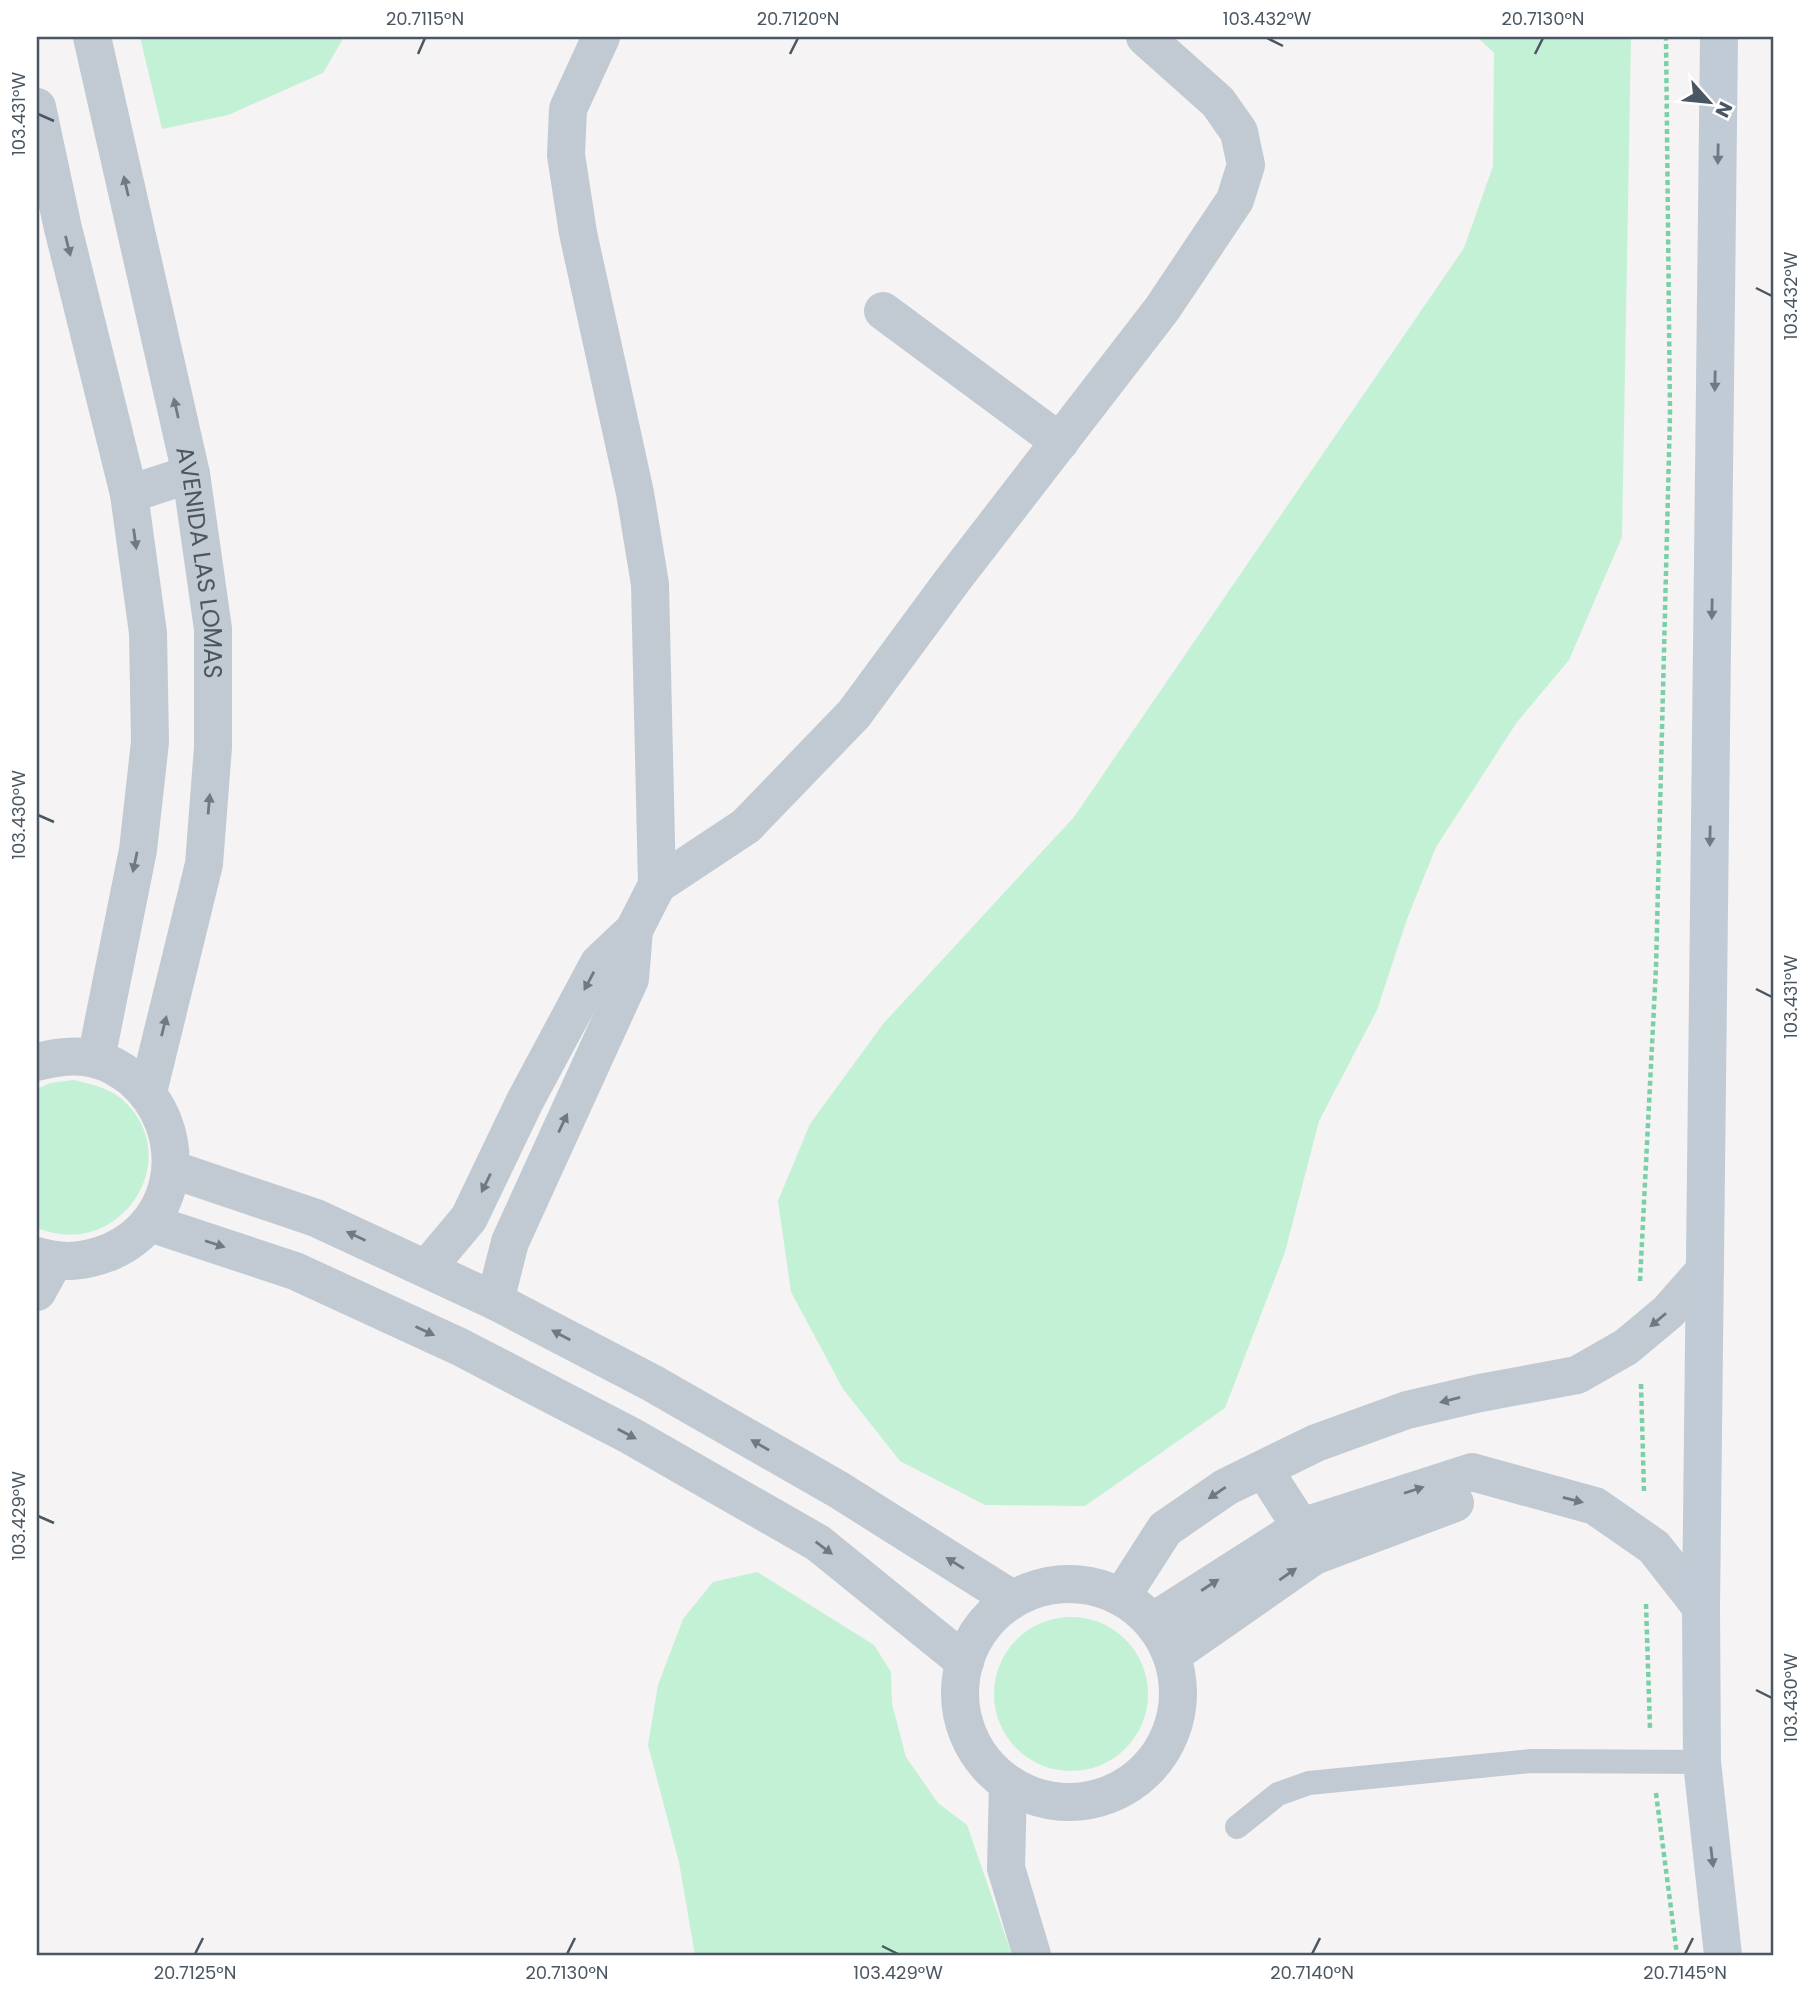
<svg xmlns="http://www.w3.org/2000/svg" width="1810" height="1992" font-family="Poppins,sans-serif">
	<rect width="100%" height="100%" fill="#f5f3f3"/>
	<!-- green -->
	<path fill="#c3f1d5" d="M 140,37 L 344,37 L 323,73 L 228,115 L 162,129 Z
		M 1477,37 L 1631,37 L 1622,537 L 1569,660 L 1517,722 L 1436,847 L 1407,919 L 1377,1010 L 1319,1121 L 1285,1252 L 1225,1408 L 1085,1506 L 985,1505 L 900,1461 L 843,1389 L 791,1292 L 778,1201 L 810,1124 L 883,1024 L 1074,817 L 1464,248 L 1493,166 L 1494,53 Z
		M 74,1080 C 90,1084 106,1087 119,1097 C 189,1152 124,1263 37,1228 L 37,1089 L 50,1083 Z
		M 757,1572 L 874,1645 L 891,1672 L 892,1704 L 906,1757 L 938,1803 L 967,1825 L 1012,1955 L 695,1955 L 679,1862 L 648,1745 L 658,1685 L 683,1619 L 713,1582 Z
		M994 1694a77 77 0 1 1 154 0a77 77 0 1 1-154 0Z"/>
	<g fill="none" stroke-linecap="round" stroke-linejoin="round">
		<!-- path -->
		<path stroke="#7ad0a6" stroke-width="4.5" stroke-dasharray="5 3.5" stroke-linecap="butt" d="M 1640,1281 L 1656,967 L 1670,414 L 1666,37
			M 1641,1384 L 1644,1491
			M 1646,1604 L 1650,1729
			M 1656,1793 L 1677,1955"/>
		<!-- lane -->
		<path stroke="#c1cad2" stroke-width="24" d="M 1237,1827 L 1278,1794 L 1309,1783 L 1531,1761 L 1702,1762"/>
		<!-- street -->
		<g stroke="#c1cad2" stroke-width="38">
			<path id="s1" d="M 92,37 L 191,474 L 213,629 L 213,747 L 204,864 L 148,1092"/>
			<path d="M 37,107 L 62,224 L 129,494 L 148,633 L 150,742 L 138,850 L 96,1059"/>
			<path d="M 883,311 L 1060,442"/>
			<path d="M 129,494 L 191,474"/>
			<path d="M 657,885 L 746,826 L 854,714 L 952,581 L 1162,309 L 1235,200 L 1246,165 L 1239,132 L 1218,102 L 1145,37"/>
			<path d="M 37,1062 C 56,1057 75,1054 95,1059 C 108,1062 123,1071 133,1079 C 190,1129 182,1221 110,1252 C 84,1262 63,1264 37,1256"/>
			<path d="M 171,1169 L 316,1218 L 495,1301 L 652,1383 L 839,1490 L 1012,1599"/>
			<path d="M 150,1223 L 295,1271 L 460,1347 L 631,1436 L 818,1543 L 965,1662"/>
			<path d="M 427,1268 L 469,1218 L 525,1101 L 599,963 L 634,930 L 657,885 L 650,584 L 635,493 L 578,233 L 566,155 L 568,109 L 601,37"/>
			<path d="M 37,1292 L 54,1261"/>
			<path d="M 495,1301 L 510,1242 L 630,979 L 634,930"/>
			<path d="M 1264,1470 L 1301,1527"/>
			<circle cx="1069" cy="1693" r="109"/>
			<path d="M 1122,1596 L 1165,1529 L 1226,1487 L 1316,1443 L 1407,1410 L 1480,1393 L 1577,1375 L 1626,1347 L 1668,1312 L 1705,1270"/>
			<path d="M 1152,1622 L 1301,1527 L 1472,1472 L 1595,1506 L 1654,1547 L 1701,1607"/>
			<path d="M 1172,1655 L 1314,1556 L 1455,1503"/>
			<path d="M 1008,1784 L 1006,1868 L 1032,1955"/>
		</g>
		<!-- secondary -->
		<path stroke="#c1cbd6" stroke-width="38" d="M 1719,37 L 1701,1607 L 1702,1762 L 1723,1955"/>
	</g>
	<!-- one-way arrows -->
	<defs><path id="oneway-solid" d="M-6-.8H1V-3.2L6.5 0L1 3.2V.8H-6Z" transform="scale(1.75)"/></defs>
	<g fill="#6e7984">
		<use href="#oneway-solid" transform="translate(1718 154) rotate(91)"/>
		<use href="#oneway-solid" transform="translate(1715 381) rotate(91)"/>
		<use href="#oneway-solid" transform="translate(1712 609) rotate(91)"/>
		<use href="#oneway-solid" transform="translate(1710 836) rotate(91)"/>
		<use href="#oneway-solid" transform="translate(1712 1857) rotate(83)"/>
	</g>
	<g fill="#6e7983">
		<use href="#oneway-solid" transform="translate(126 186) rotate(-103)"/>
		<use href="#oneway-solid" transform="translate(68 246) rotate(76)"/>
		<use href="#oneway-solid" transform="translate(176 408) rotate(-103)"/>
		<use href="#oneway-solid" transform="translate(135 539) rotate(82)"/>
		<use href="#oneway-solid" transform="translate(209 804) rotate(-85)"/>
		<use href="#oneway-solid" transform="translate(135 862) rotate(102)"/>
		<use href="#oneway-solid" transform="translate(589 981) rotate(118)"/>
		<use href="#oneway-solid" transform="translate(164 1026) rotate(-76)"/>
		<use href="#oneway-solid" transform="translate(563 1123) rotate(-65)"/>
		<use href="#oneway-solid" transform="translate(486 1183) rotate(116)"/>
		<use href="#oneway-solid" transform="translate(356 1236) rotate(-155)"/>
		<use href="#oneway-solid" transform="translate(215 1244) rotate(18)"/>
		<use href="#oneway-solid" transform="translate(1658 1320) rotate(140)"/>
		<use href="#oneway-solid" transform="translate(425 1331) rotate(25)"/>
		<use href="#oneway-solid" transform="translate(561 1335) rotate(-152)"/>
		<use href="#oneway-solid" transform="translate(1450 1400) rotate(166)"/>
		<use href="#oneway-solid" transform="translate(627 1434) rotate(28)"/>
		<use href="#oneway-solid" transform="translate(760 1445) rotate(-150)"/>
		<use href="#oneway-solid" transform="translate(1414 1490) rotate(-18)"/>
		<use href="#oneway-solid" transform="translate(1217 1493) rotate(146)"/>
		<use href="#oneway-solid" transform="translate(1573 1500) rotate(14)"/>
		<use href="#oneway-solid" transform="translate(824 1548) rotate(37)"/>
		<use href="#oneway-solid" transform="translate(955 1563) rotate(-148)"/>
		<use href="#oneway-solid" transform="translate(1288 1574) rotate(-35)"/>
		<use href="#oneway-solid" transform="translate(1210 1585) rotate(-33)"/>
	</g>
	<!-- ticks -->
	<path fill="none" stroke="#4a5661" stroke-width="2.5" d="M 1267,38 L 1283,46M 418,54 L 425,38M 790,54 L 798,38M 1535,54 L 1543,38M 38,114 L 54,121M 1756,288 L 1772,296M 38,815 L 54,822M 1756,989 L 1772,997M 38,1516 L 54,1523M 1756,1690 L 1772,1698M 882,1946 L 898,1954M 195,1954 L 203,1938M 567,1954 L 575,1938M 1312,1954 L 1320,1938M 1685,1954 L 1693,1938"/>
	<g text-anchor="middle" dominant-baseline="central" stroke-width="7" stroke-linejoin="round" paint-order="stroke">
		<!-- street labels -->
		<g font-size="24" fill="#4a5661" stroke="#fff">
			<text stroke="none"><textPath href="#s1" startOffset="537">AVENIDA LAS LOMAS</textPath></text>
		</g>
	</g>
	<!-- border -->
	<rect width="1810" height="1992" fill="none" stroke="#ffffff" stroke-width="77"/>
	<!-- north arrow -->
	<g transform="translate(1709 102) rotate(117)" stroke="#ffffff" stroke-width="5" paint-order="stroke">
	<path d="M0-5L12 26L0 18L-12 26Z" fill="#4a5661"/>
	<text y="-10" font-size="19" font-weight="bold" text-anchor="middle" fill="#4a5661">N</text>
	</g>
	<rect x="38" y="38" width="1734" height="1916" fill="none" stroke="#4a5661" stroke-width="2.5"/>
	<g font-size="18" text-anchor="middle" fill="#4a5661">
		<text x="425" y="25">20.7115°N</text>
		<text x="798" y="25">20.7120°N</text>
		<text x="1267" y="25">103.432°W</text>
		<text x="1543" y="25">20.7130°N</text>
		<text transform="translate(19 114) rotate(-90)" y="6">103.431°W</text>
		<text transform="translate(1791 296) rotate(-90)" y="6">103.432°W</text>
		<text transform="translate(19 815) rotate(-90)" y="6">103.430°W</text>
		<text transform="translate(1791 997) rotate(-90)" y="6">103.431°W</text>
		<text transform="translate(19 1516) rotate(-90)" y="6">103.429°W</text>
		<text transform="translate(1791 1698) rotate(-90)" y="6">103.430°W</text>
		<text x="195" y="1979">20.7125°N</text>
		<text x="567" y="1979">20.7130°N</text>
		<text x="898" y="1979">103.429°W</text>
		<text x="1312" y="1979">20.7140°N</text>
		<text x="1685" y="1979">20.7145°N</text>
	</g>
</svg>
